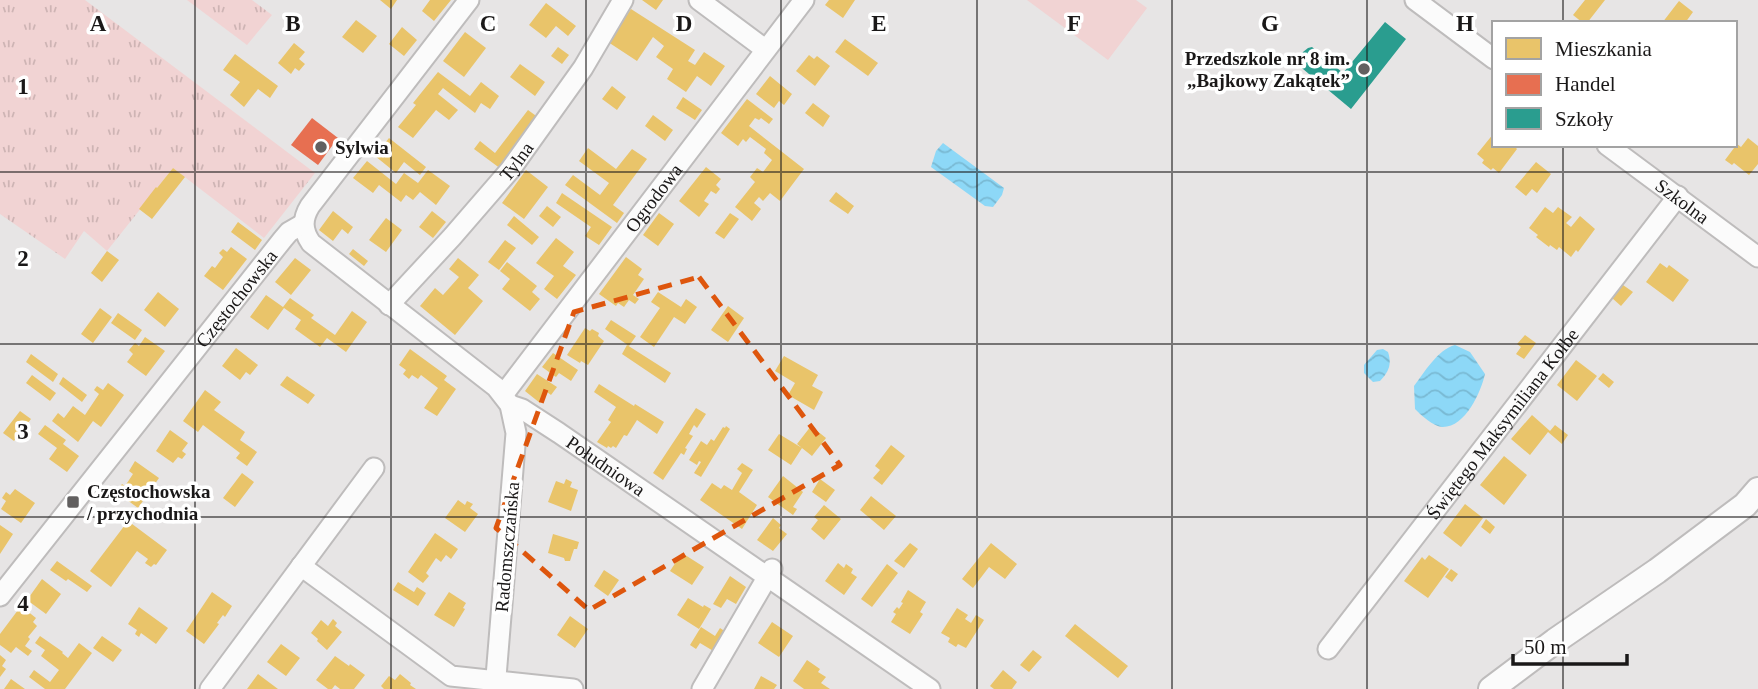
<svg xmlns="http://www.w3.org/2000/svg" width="1758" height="689" font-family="'Times New Roman',serif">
	<defs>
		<pattern id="grass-tufts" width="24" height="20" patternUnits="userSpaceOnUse" patternTransform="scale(1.75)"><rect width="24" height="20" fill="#f1d3d3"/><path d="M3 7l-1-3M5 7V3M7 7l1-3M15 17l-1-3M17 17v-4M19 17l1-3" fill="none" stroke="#ceb4b4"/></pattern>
		<pattern id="water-waves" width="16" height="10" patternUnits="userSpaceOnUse" patternTransform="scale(1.75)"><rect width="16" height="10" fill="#8dd8f7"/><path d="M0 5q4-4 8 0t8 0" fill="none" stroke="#79b9d3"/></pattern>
	</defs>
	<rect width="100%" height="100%" fill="#e7e5e5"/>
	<!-- grass -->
	<path fill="url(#grass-tufts)" d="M 0,0 L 85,0 L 315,173 L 264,238 L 173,168 L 107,251 L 84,231 L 65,259 L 0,214 Z
		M 187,0 L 252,0 L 272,15 L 247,45 Z"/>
	<!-- green -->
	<path fill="#f1d3d3" d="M 1027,0 L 1136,0 L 1147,8 L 1108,60 Z"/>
	<!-- water -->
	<path fill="url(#water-waves)" d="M 943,143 L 1004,188 L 1002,195 L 993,207 L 985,206 L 931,167 L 936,151 Z
		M 1455,345 L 1470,352 L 1485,374 C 1481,392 1465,428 1442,427 C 1433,426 1422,416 1415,409 L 1414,386 C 1424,373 1438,349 1455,345 Z
		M 1383,349 L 1388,352 C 1392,364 1389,372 1380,381 L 1373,382 L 1364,373 L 1364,365 L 1377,350 Z"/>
	<!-- homes -->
	<path fill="#e9c46a" d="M 380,0 L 397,0 L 391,9 Z
		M 430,0 L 451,0 L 434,21 L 422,11 Z
		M 642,0 L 663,0 L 656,10 Z
		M 829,0 L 855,0 L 843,18 L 825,5 Z
		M 1585,0 L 1605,0 L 1587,23 L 1583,23 L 1573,15 Z
		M 1679,1 L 1693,12 L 1685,23 L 1662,23 Z
		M 546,3 L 576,26 L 568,36 L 556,26 L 546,38 L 529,25 Z
		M 631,9 L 695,50 L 688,61 L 695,65 L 704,52 L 725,66 L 711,86 L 697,76 L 686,92 L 667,79 L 673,69 L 656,57 L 664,46 L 653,37 L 637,61 L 608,42 Z
		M 356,20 L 377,36 L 363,53 L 342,37 Z
		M 402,27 L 417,40 L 404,56 L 389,44 Z
		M 465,32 L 486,48 L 464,77 L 443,61 Z
		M 845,39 L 878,63 L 868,76 L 835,52 Z
		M 294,43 L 305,52 L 299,59 L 305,64 L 299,71 L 295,68 L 291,74 L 278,63 Z
		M 558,47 L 569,55 L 562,64 L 551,56 Z
		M 235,54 L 278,86 L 270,98 L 258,89 L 244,107 L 230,95 L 240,82 L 223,70 Z
		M 809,55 L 814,59 L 817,56 L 830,66 L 815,86 L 796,71 Z
		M 520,64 L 545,82 L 535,96 L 510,77 Z
		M 438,72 L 470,96 L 481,82 L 499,96 L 490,109 L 481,103 L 475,113 L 443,88 L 438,94 L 458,110 L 449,120 L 436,110 L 413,138 L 398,127 L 416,105 L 413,103 Z
		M 770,76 L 792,94 L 784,105 L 779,101 L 774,108 L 756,94 Z
		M 612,86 L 626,97 L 617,110 L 602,99 Z
		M 683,97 L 702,110 L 695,120 L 676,108 Z
		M 747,99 L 773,119 L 769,124 L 761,118 L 759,120 L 755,118 L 749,126 L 804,169 L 780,201 L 770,193 L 763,201 L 759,197 L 754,203 L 761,209 L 752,221 L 735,207 L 755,182 L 750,177 L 757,168 L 763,172 L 772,160 L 764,153 L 766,149 L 750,137 L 746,142 L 743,139 L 738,146 L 721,133 Z
		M 813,103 L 830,116 L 823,127 L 805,113 Z
		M 528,110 L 539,118 L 501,169 L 474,149 L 480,141 L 495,153 Z
		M 653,115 L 673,130 L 665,141 L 645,126 Z
		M 1494,133 L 1494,145 L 1513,145 L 1517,149 L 1499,173 L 1493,168 L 1491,170 L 1482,163 L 1484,160 L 1477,154 Z
		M 389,138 L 426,167 L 420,175 L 404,162 L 396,173 L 375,156 Z
		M 1748,138 L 1758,146 L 1758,164 L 1749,175 L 1734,163 L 1732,165 L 1725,160 L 1737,144 L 1741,147 Z
		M 588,148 L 616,169 L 632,149 L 647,159 L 613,205 L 624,213 L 617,223 L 565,185 L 573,175 L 600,195 L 609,183 L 579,161 Z
		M 367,161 L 396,184 L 404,173 L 418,183 L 428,170 L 450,186 L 436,205 L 420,192 L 413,200 L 406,195 L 401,202 L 379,185 L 373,193 L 353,178 Z
		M 1536,162 L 1551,174 L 1537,193 L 1532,189 L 1526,196 L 1515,187 Z
		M 706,167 L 721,179 L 716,185 L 720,189 L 716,194 L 711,191 L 704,201 L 709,204 L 699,217 L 679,201 Z
		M 173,168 L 185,177 L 152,219 L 139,209 L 156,187 L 157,188 Z
		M 526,170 L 548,187 L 524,219 L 502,203 Z
		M 836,192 L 854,206 L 848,214 L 829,201 Z
		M 562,193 L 612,227 L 599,245 L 585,236 L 591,227 L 556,203 Z
		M 547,206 L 561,217 L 553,227 L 539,216 Z
		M 1545,207 L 1553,213 L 1558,207 L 1572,217 L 1566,223 L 1571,227 L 1580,216 L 1595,229 L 1578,252 L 1576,250 L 1571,257 L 1559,247 L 1557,250 L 1550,245 L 1549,247 L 1536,237 L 1538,235 L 1529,228 Z
		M 333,211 L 353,227 L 348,234 L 342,229 L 333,241 L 319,230 Z
		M 432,211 L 446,222 L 433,238 L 419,227 Z
		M 659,213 L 674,224 L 658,246 L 643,235 Z
		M 730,213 L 739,219 L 724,239 L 715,233 Z
		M 514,216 L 539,237 L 532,245 L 507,225 Z
		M 386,218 L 402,230 L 386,252 L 369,240 Z
		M 238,222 L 262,240 L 255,250 L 231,232 Z
		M 556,238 L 574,252 L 563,266 L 576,275 L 557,299 L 544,289 L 554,276 L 536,263 Z
		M 505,240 L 516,248 L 499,270 L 488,262 Z
		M 231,247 L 247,259 L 223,290 L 204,276 L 212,266 L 215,268 L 223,257 L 219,253 L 223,249 L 227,252 Z
		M 353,249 L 368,261 L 364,266 L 349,254 Z
		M 107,251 L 119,260 L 102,282 L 91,273 Z
		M 626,257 L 642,269 L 638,275 L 644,279 L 633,295 L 639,299 L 635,304 L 629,300 L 624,307 L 618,303 L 616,306 L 599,294 Z
		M 295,258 L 311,270 L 291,295 L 275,282 Z
		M 458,258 L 479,275 L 468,288 L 483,301 L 455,335 L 420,306 L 435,288 L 443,295 L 459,277 L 449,269 Z
		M 507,262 L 537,286 L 532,292 L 540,299 L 530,311 L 502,289 L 510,279 L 500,271 Z
		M 1660,263 L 1667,268 L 1669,265 L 1689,280 L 1673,302 L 1646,282 Z
		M 1623,285 L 1633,292 L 1621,306 L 1612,298 Z
		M 158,292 L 179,309 L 165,327 L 144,310 Z
		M 658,292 L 681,307 L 686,299 L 697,307 L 685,324 L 674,317 L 654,347 L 640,337 L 660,308 L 651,302 Z
		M 266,295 L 283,307 L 290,298 L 314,315 L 311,318 L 335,335 L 352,311 L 367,322 L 346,352 L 327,338 L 320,347 L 295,329 L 301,320 L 284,308 L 268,330 L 250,317 Z
		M 728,306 L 744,318 L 728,342 L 711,330 Z
		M 100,308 L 112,317 L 93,343 L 81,334 Z
		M 118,313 L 142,330 L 135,340 L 111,323 Z
		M 611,320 L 636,336 L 629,346 L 605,329 Z
		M 585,328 L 590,331 L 592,329 L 599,333 L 598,336 L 604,341 L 588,365 L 581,361 L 580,363 L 567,355 Z
		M 1525,335 L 1536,343 L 1524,359 L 1516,354 L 1521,347 L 1517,344 Z
		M 145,337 L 165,351 L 146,376 L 127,362 L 133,354 L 129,350 L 135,343 L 139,346 Z
		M 627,345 L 671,373 L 665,383 L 622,354 Z
		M 236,348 L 258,365 L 250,375 L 246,372 L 240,380 L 222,366 Z
		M 410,349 L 447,376 L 444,380 L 456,389 L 437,416 L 424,408 L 438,388 L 421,375 L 418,379 L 412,375 L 409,379 L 403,374 L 406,370 L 399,365 Z
		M 553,353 L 578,370 L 571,381 L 559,373 L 556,377 L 542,367 Z
		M 31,354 L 58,374 L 53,382 L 26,362 Z
		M 784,356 L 818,375 L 812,386 L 823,392 L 814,410 L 788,395 L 795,383 L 775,371 Z
		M 1576,360 L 1597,376 L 1577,401 L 1557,385 Z
		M 1603,373 L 1614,382 L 1609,388 L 1598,379 Z
		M 537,374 L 557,387 L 551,395 L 547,392 L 540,403 L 525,391 Z
		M 32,375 L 56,393 L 50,401 L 26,383 Z
		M 287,376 L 315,395 L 308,404 L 280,385 Z
		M 63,377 L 87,395 L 82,402 L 59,384 Z
		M 108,383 L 124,395 L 101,427 L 93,421 L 78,442 L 52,421 L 58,413 L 64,418 L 73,406 L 85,415 L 99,394 L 94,390 L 97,386 L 103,390 Z
		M 599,384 L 634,406 L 635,404 L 664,422 L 657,434 L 637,420 L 627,436 L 624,435 L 616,448 L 613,446 L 611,448 L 608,446 L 607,448 L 597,442 L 611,422 L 608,420 L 616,407 L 594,392 Z
		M 205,390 L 221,402 L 214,410 L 245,432 L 240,440 L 257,452 L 247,466 L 236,458 L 240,453 L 203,425 L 198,432 L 183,421 Z
		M 696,408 L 706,414 L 697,428 L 694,425 L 689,434 L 693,436 L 685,448 L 687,449 L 684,455 L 681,453 L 663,480 L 653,473 Z
		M 20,411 L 31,419 L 14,441 L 3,433 Z
		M 1532,415 L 1550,431 L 1555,425 L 1568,435 L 1562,444 L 1548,432 L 1530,455 L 1511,439 Z
		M 45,425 L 66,440 L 63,444 L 79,456 L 67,472 L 49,459 L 57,448 L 38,434 Z
		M 726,426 L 730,429 L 701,477 L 694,473 L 701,462 L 699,461 L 697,465 L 689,460 L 701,441 L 707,445 L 711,439 L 714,441 L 723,427 L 725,428 Z
		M 811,426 L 826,438 L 812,456 L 797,444 Z
		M 170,430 L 188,443 L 182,451 L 186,454 L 182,459 L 178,457 L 173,463 L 156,451 Z
		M 779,434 L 802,448 L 791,465 L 768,450 Z
		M 891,445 L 905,456 L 882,485 L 873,478 L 880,470 L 875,466 Z
		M 1504,456 L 1527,475 L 1504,505 L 1480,485 Z
		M 135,461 L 159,478 L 138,508 L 119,494 L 122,490 L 119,488 L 122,484 L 125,486 L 133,474 L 129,471 Z
		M 742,463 L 753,470 L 739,492 L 757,505 L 742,529 L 700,500 L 712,483 L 721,489 L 724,485 L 732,490 L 742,473 L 737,469 Z
		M 242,473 L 254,482 L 235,507 L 223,498 Z
		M 783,476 L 803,492 L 793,507 L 797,509 L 793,515 L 768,497 Z
		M 566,479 L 572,482 L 570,487 L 578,490 L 571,511 L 548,502 L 556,481 L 564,484 Z
		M 820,479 L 835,490 L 826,502 L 812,492 Z
		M 15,489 L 35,503 L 21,523 L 1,509 L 6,501 L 2,498 L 6,492 L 10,495 Z
		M 871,496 L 896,516 L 884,530 L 860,510 Z
		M 458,500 L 465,505 L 467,501 L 473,504 L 470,508 L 478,514 L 465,532 L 445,518 Z
		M 1465,504 L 1483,518 L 1461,547 L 1443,533 Z
		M 824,505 L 841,519 L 824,540 L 811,529 L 818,520 L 814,517 Z
		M 773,518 L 781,525 L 779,528 L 787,534 L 773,551 L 757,540 Z
		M 1486,519 L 1495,527 L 1490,534 L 1481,527 Z
		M 128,521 L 167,550 L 156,565 L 154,564 L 151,567 L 145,563 L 148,559 L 137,551 L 111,587 L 90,571 Z
		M 0,525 L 13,534 L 0,554 Z
		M 435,533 L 458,549 L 451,559 L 446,555 L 441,562 L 436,558 L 426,573 L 429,576 L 423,583 L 408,572 Z
		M 553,534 L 579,542 L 577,549 L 574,549 L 570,561 L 565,561 L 564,558 L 548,553 Z
		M 910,543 L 918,549 L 904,568 L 894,561 Z
		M 991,543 L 1017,564 L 1005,579 L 989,567 L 973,588 L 962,579 Z
		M 682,553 L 704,567 L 692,585 L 670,571 Z
		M 1429,555 L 1449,569 L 1428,598 L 1404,581 L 1422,557 L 1425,560 Z
		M 57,561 L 92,586 L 87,592 L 68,579 L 66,581 L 50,570 Z
		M 838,563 L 844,568 L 846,564 L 853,569 L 851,573 L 857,577 L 844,595 L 825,581 Z
		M 887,564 L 898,573 L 872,607 L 861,599 Z
		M 1451,569 L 1458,574 L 1452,582 L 1445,577 Z
		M 604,570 L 619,580 L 608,596 L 594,586 Z
		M 730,576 L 746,587 L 736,604 L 727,599 L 721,608 L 713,604 Z
		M 42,579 L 61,594 L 46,614 L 27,600 Z
		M 398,582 L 414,592 L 417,587 L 426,593 L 418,606 L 393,590 Z
		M 908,590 L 926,602 L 920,612 L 923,614 L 910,634 L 891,622 L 896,614 L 893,612 L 897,607 L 899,609 L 903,603 L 901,602 Z
		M 212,592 L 232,606 L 225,617 L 223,615 L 217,623 L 219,624 L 204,644 L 186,631 Z
		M 449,592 L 466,603 L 463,608 L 465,609 L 454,627 L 434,615 Z
		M 688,598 L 703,607 L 704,605 L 711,609 L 699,629 L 677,615 Z
		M 21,606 L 36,618 L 33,622 L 37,626 L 28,637 L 30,639 L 25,646 L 32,651 L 28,656 L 16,647 L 11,653 L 0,645 L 0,634 Z
		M 139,607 L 168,628 L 156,644 L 141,633 L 139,637 L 135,634 L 137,630 L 128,624 Z
		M 957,608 L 968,615 L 965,619 L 971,623 L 976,615 L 984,620 L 966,648 L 958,644 L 956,647 L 948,642 L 950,638 L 941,633 Z
		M 570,616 L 588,629 L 575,648 L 557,635 Z
		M 333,619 L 337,623 L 335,626 L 342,632 L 327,650 L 317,641 L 318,639 L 311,633 L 321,620 L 328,626 Z
		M 772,622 L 793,636 L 779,657 L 758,643 Z
		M 1075,624 L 1128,666 L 1118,678 L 1065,636 Z
		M 701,627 L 715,636 L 720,628 L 726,632 L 715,652 L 700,643 L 696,649 L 690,645 Z
		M 40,636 L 63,652 L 62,653 L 68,658 L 79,643 L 92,653 L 65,689 L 45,689 L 29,677 L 34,670 L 50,682 L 59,670 L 41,656 L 45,650 L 35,643 Z
		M 102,636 L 122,650 L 113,662 L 93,648 Z
		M 281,644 L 300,658 L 286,676 L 267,662 Z
		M 1033,650 L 1042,657 L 1029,672 L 1020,665 Z
		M 0,655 L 6,660 L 2,666 L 6,669 L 0,677 Z
		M 335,656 L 349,666 L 350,664 L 365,675 L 354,689 L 340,689 L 335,685 L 332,689 L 328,689 L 316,680 Z
		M 807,660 L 820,669 L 818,672 L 826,677 L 821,683 L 830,689 L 804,689 L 793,681 Z
		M 1003,670 L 1017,682 L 1012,689 L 994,689 L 990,686 Z
		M 258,674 L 278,689 L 247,689 Z
		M 400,674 L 411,683 L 410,685 L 416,689 L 384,689 L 381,686 L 389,676 L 395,680 Z
		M 761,676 L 777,685 L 774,689 L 754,689 Z
		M 11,679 L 25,689 L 4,689 Z"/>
	<!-- shops -->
	<path fill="#e76f51" d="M 312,118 L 338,138 L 318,165 L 291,145 Z"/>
	<!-- schools -->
	<path fill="#2a9d8f" d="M 1385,22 L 1406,39 L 1351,109 L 1297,64 L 1303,52 L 1308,48 L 1312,47 L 1343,73 Z"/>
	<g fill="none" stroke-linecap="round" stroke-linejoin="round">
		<defs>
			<g id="minor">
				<path d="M 469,0 L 310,206 C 302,219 302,230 311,243 L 496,387 L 510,405 L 516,433 L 495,689"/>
				<path d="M 699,0 L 765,49"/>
				<path d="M 1415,0 L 1494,59"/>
				<path id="s1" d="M 1607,145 L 1758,257"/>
				<path id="s2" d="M 389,305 L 452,237 L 510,170 L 583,68 L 623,0"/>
				<path id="s3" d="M 503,395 L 804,0"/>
				<path id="s4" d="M 510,405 L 522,409 L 559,433 L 930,689"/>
				<path d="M 301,566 L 451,676 L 573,689"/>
				<path id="s5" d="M 0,596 L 283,239 L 289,232 L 303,224"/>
				<path id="s6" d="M 1328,649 L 1678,196"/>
				<path d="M 210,689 L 374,468"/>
				<path d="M 702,689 L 772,569"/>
			</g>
			<path id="major" d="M 1491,689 L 1555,641 L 1657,571 L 1745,505 L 1758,490"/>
		</defs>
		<!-- minor casing -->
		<use href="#minor" stroke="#bebcbc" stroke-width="23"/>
		<!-- major casing -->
		<use href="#major" stroke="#bebcbc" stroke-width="28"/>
		<!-- minor -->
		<use href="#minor" stroke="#fbfbfb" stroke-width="19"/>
		<!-- major -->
		<use href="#major" stroke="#fbfbfb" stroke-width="24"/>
	</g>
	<!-- marked area -->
	<path fill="none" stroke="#de560d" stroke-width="5" stroke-dasharray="14 9" stroke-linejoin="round" d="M 699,277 L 840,465 L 589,610 L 496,528 L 574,312 Z"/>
	<!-- grid -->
	<path fill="none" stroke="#1a1818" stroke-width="2" stroke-opacity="0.55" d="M 195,0 L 195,689M 391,0 L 391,689M 586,0 L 586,689M 781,0 L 781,689M 977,0 L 977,689M 1172,0 L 1172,689M 1367,0 L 1367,689M 1563,0 L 1563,23M 1563,145 L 1563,689M 0,172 L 1758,172M 0,344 L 1758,344M 0,517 L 1758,517"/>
	<!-- markers -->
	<g fill="#626060" stroke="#fff" stroke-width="2.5">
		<circle cx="1364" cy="69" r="7"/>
		<circle cx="321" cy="147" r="7"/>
		<rect x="66" y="495" width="14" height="14" rx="3.5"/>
	</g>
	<g text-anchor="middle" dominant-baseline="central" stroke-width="7" stroke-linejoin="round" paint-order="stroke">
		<!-- poi labels -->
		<g font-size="19" font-weight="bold" fill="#1a1818" stroke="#fff" text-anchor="start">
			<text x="1350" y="58" text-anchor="end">Przedszkole nr 8 im.<tspan x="1350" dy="22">„Bajkowy Zakątek”</tspan></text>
			<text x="335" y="147">Sylwia</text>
			<text x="87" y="491">Częstochowska<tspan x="87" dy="22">/ przychodnia</tspan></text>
		</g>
		<!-- street labels -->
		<g font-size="19" fill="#1a1818" stroke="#fff">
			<text stroke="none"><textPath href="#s2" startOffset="192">Tylna</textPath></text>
			<text stroke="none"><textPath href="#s3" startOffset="248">Ogrodowa</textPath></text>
			<text stroke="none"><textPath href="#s1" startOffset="94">Szkolna</textPath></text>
			<text stroke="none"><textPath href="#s5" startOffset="380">Częstochowska</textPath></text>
			<text stroke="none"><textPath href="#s6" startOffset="285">Świętego Maksymiliana Kolbe</textPath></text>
			<text stroke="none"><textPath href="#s4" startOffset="114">Południowa</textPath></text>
			<text transform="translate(507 547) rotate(-85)">Radomszczańska</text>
		</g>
	</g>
	<g font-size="23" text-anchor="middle" font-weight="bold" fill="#1a1818" stroke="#fff" stroke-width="7" stroke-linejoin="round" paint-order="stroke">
		<text x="98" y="31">A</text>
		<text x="293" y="31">B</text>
		<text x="488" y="31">C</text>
		<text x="684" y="31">D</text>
		<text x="879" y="31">E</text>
		<text x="1074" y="31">F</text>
		<text x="1270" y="31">G</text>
		<text x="1465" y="31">H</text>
		<text x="23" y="94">1</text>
		<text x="23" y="266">2</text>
		<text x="23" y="439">3</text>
		<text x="23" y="611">4</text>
	</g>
	<!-- legend -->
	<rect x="1492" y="21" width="245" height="126" fill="#ffffff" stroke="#a3a3a3" stroke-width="2"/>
	<rect x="1506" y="38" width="35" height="21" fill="#e9c46a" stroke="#a3a3a3" stroke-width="2"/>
	<text x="1555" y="56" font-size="21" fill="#1a1818">Mieszkania</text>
	<rect x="1506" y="74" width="35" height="21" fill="#e76f51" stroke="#a3a3a3" stroke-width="2"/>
	<text x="1555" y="91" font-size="21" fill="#1a1818">Handel</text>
	<rect x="1506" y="108" width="35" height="21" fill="#2a9d8f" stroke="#a3a3a3" stroke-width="2"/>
	<text x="1555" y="126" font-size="21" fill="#1a1818">Szkoły</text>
	<!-- scale -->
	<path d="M1513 654v10h114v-10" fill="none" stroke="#1a1818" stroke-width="3.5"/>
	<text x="1524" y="654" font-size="21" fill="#1a1818" stroke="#ffffff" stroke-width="5" paint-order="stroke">50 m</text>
</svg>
